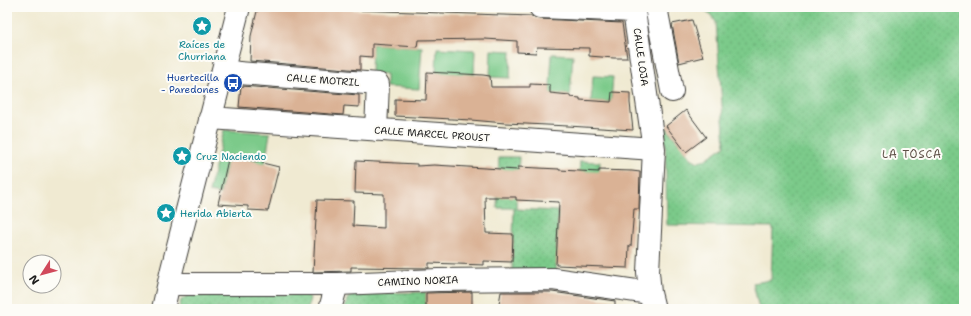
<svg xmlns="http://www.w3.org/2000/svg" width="971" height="316" font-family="'Shantell Sans',sans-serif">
	<defs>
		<pattern id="grass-dots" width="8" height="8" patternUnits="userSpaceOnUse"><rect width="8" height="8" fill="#7bca8a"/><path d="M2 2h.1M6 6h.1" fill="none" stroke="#6aad76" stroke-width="1.8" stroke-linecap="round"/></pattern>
	</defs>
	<rect width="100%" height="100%" fill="#fdfcf7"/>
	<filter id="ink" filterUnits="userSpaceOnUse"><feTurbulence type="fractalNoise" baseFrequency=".025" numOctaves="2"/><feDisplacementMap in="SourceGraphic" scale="8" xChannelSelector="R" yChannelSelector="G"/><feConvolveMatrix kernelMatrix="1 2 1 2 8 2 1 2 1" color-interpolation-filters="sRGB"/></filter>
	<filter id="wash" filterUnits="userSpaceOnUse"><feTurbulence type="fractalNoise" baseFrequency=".012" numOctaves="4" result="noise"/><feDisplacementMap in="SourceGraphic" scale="16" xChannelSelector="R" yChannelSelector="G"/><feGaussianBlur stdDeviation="0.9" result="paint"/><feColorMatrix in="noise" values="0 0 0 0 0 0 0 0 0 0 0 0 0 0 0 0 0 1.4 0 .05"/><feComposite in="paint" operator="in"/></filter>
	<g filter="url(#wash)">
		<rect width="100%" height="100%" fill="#f0ead2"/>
		<!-- grass -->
		<path fill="url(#grass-dots)" stroke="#4c7353" d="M 699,7 L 964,7 L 964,309 L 759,309 L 753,283 L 771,280 L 773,227 L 667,225 L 665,126 L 691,158 L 698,162 L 703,161 L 725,146 L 716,22 L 709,13 Z
			M 499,157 L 519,157 L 516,209 L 558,211 L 556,275 L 512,271 L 514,208 L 497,208 Z
			M 580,161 L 600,162 L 597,213 L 577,211 Z
			M 426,292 L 426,309 L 345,309 L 347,299 L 354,294 Z
			M 307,294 L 310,298 L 307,309 L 179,309 L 181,300 L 187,296 Z"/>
		<!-- garden -->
		<path fill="#7bca8a" stroke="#4c7353" d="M 372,44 L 422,47 L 419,89 L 386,87 L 386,74 L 371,73 Z
			M 437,48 L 475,50 L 474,75 L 436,73 Z
			M 491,50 L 511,51 L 510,78 L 490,77 Z
			M 552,54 L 573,55 L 570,95 L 561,94 L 560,104 L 549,103 Z
			M 593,76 L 613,77 L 611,102 L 591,101 Z
			M 224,130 L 270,133 L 265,164 L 229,155 L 220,194 L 209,192 Z"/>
		<g id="blocks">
			<!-- building -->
			<path fill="#dab295" d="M 258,7 L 304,7 L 354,10 L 532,16 L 534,18 L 539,19 L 622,23 L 627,58 L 614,58 L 589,56 L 589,48 L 537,47 L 536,53 L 517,52 L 517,41 L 485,39 L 418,40 L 417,47 L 372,44 L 372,57 L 360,56 L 360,70 L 250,61 L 251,36 Z
				M 692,20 L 703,57 L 679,63 L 672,24 Z
				M 427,72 L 483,75 L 490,76 L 491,87 L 530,87 L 530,84 L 550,85 L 550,93 L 570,95 L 570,97 L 580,98 L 580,100 L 611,102 L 612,92 L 630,93 L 630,103 L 633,130 L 568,126 L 505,123 L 471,120 L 395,116 L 395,99 L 426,100 Z
				M 241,86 L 359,95 L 359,107 L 344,106 L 343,115 L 239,107 Z
				M 686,110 L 706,137 L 686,152 L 666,126 Z
				M 229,155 L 279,167 L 268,211 L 248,210 L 248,206 L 218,204 Z
				M 356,161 L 417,164 L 417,166 L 434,165 L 518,170 L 518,167 L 559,169 L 559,170 L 599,172 L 599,170 L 632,171 L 640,172 L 639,209 L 634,209 L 631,246 L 629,246 L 628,268 L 556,265 L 559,202 L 516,200 L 516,197 L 485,197 L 486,233 L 513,234 L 512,262 L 484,261 L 484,265 L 429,263 L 429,268 L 351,267 L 351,271 L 313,272 L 317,200 L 354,201 L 353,226 L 384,228 L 384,194 L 355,193 Z
				M 472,292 L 472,309 L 426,309 L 426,293 Z
				M 501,292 L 552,292 L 615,301 L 615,309 L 498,309 Z"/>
		</g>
	</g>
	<g filter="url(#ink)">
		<use href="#blocks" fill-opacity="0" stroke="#3c3b37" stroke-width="1"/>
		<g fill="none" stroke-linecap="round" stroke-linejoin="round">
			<defs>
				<path id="minor" d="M 540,7 L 634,11 L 654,149 L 648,272 L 650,293 L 654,309
					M 656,7 L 672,91
					M 223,70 L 239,73 L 378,84 L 376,130
					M 210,118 L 654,149
					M 169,284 L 337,284 L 438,280 L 553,279 L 650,293
					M 163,309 L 172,269 L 239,7
					M 330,309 L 337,284"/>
			</defs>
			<!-- minor casing -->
			<use href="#minor" stroke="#3c3b37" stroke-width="24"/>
			<!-- minor -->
			<use href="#minor" stroke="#fff" stroke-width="22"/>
		</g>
	</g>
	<!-- icons -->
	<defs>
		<symbol id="sight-disc" viewBox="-11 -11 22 22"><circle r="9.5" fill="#0f9aa8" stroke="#fdfcf7"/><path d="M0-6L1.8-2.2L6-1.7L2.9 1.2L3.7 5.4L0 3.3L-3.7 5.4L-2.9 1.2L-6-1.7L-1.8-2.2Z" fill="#fff"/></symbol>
		<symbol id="bus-disc" viewBox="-11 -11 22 22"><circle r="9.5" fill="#1a4fb4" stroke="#fdfcf7"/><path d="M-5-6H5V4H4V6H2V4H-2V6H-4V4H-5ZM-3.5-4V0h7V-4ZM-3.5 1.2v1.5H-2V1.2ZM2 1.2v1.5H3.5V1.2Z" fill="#fff"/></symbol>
	</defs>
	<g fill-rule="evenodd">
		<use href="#sight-disc" x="191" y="15" width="22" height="22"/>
		<use href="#bus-disc" x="222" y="72" width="22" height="22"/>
		<use href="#sight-disc" x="171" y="145" width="22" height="22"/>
		<use href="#sight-disc" x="155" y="202" width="22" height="22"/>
	</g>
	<g text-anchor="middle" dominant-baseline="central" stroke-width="4" stroke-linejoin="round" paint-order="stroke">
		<!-- culture labels -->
		<g font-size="10" fill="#0d838f" stroke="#fdfcf7" text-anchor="start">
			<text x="202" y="44" text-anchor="middle">Raíces de<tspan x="202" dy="12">Churriana</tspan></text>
			<text x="196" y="156">Cruz Naciendo</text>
			<text x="180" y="213">Herida Abierta</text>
		</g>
		<!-- street labels -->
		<g font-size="10" fill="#1c1c1c" stroke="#fdfcf7">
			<text transform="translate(641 57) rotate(82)">CALLE LOJA</text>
			<text transform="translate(323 80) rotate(4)">CALLE MOTRIL</text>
			<text transform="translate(432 134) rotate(4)">CALLE MARCEL PROUST</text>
			<text transform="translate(418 281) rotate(-2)">CAMINO NORIA</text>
		</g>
		<!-- transit labels -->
		<g font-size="10" fill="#164399" stroke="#fdfcf7" text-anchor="end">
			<text x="219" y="77">Huertecilla<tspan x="219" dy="12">- Paredones</tspan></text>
		</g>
		<!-- neighbourhood labels -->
		<g font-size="11" letter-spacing="1" fill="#5e5046" stroke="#fdfcf7">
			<text x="912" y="154">LA TOSCA</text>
		</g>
	</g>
	<!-- margin -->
	<rect width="971" height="316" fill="none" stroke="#fdfcf7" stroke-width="24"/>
	<!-- north arrow -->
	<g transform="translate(42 274) rotate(234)"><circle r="19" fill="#fdfcf7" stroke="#a3a29f"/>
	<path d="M0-3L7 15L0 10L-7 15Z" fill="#d1495b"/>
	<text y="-6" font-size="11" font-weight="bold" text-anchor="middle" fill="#1c1c1c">N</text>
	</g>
</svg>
